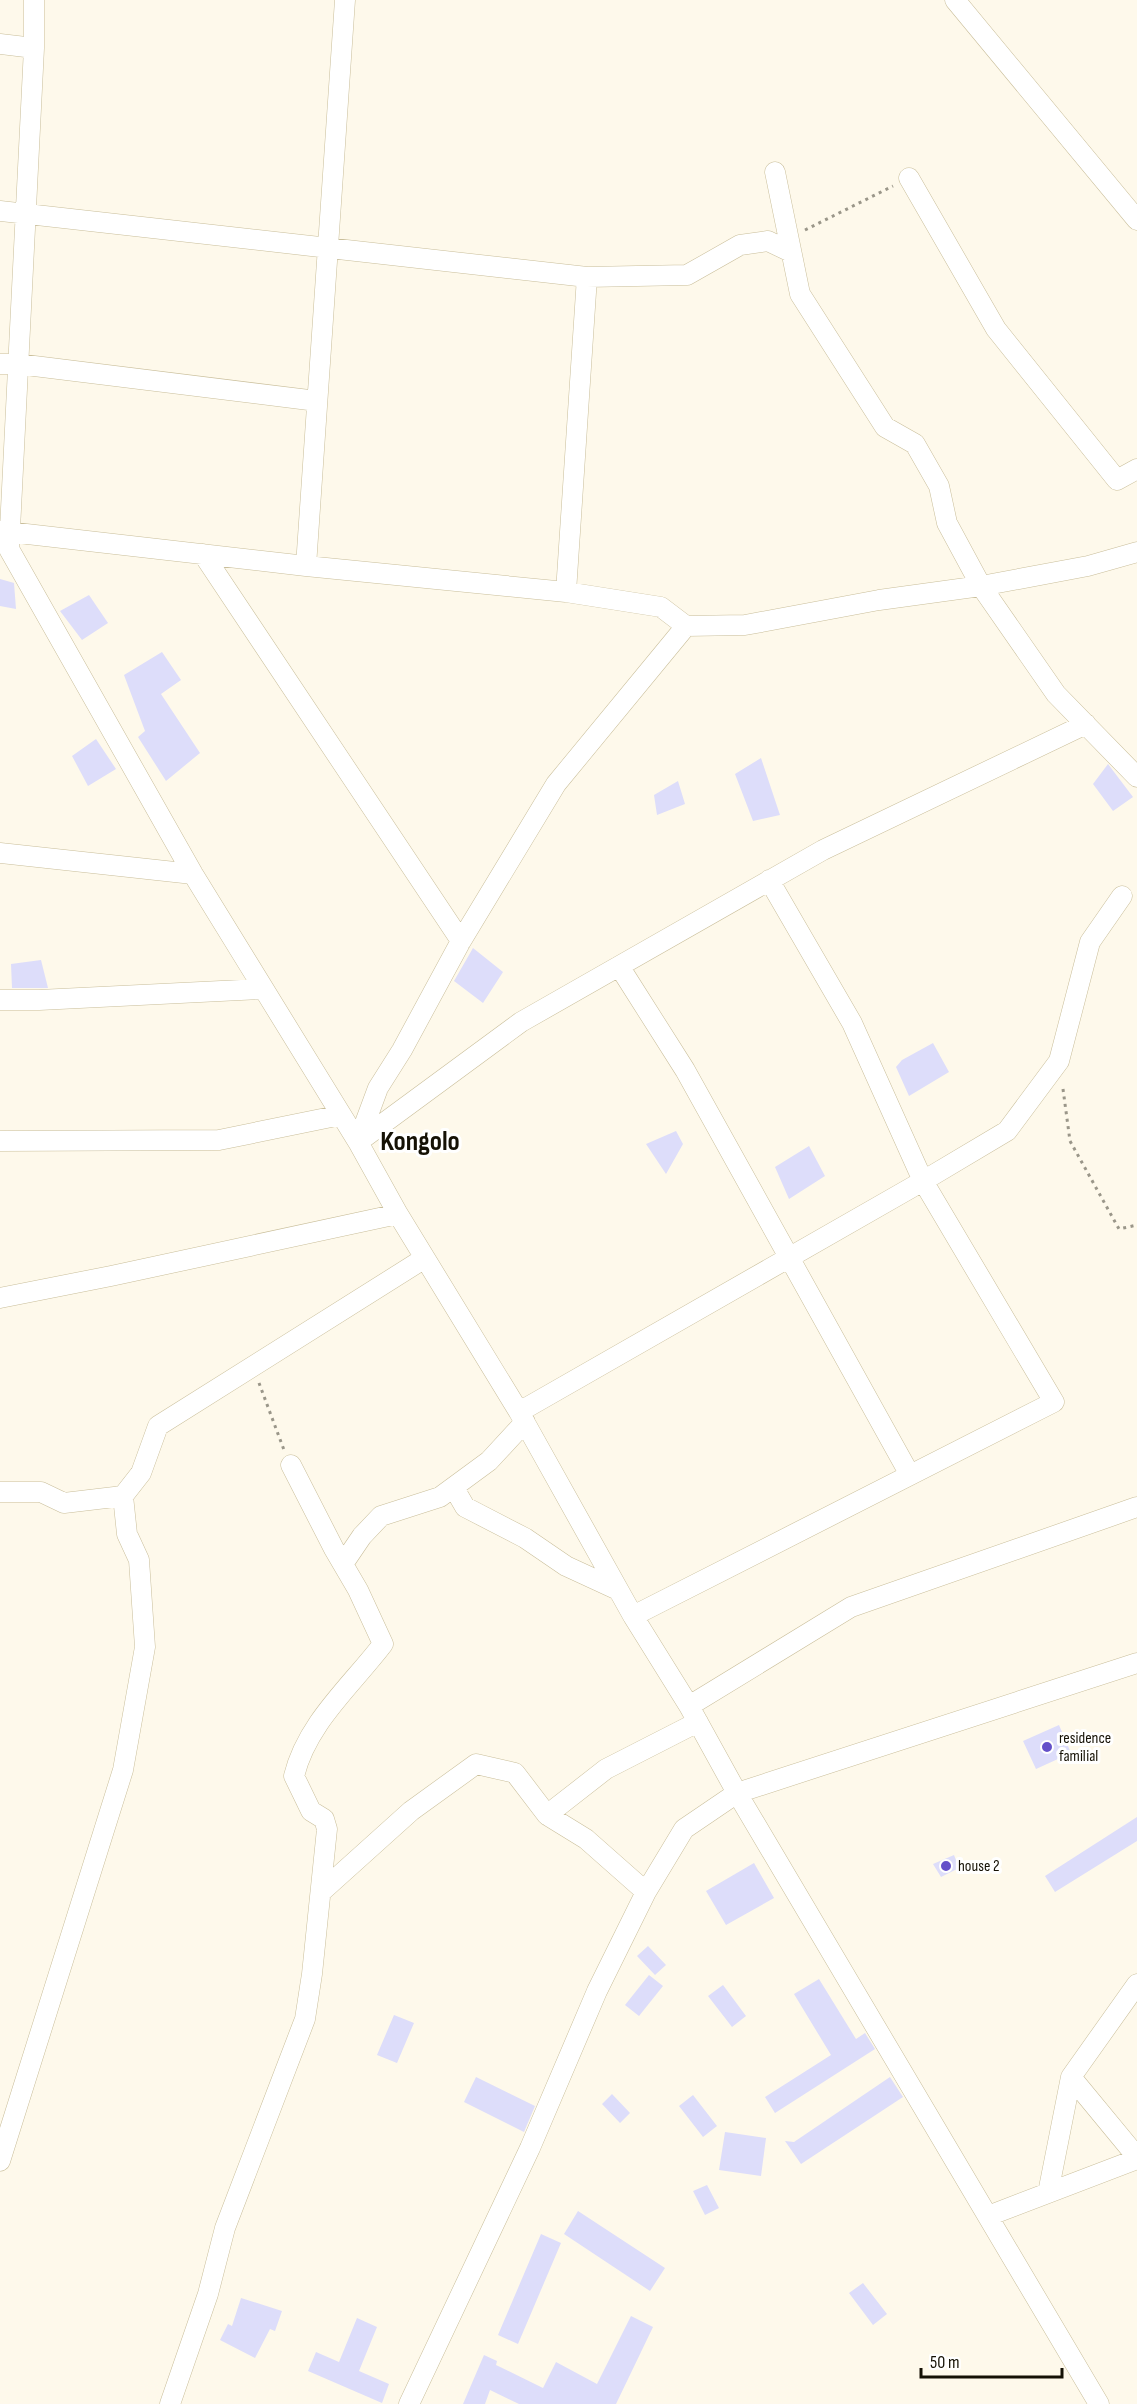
<svg xmlns="http://www.w3.org/2000/svg" width="1137" height="2404" font-family="'Sofia Sans Condensed',sans-serif">
	<rect width="100%" height="100%" fill="#fef9eb"/>
	<!-- building -->
	<path fill="#ddddfa" d="M 0,579 L 14,583 L 16,609 L 0,606 Z
		M 89,595 L 108,623 L 82,640 L 60,611 Z
		M 162,652 L 181,680 L 161,694 L 200,753 L 166,781 L 138,737 L 145,731 L 124,675 Z
		M 96,739 L 116,769 L 88,786 L 72,756 Z
		M 761,758 L 780,815 L 753,821 L 735,774 Z
		M 1108,764 L 1133,797 L 1113,811 L 1093,784 Z
		M 678,781 L 685,804 L 657,815 L 654,795 Z
		M 473,948 L 503,972 L 483,1003 L 454,981 Z
		M 41,960 L 48,988 L 12,988 L 11,964 Z
		M 933,1043 L 949,1072 L 909,1096 L 896,1067 L 902,1060 Z
		M 676,1131 L 683,1144 L 666,1174 L 646,1144 Z
		M 809,1146 L 825,1176 L 789,1199 L 775,1167 Z
		M 1059,1725 L 1071,1753 L 1036,1769 L 1023,1741 Z
		M 1137,1817 L 1137,1841 L 1055,1892 L 1045,1876 Z
		M 954,1855 L 959,1868 L 941,1877 L 933,1864 Z
		M 754,1863 L 774,1898 L 726,1925 L 706,1891 Z
		M 648,1946 L 666,1965 L 655,1975 L 637,1956 Z
		M 649,1975 L 663,1986 L 639,2016 L 625,2005 Z
		M 819,1979 L 856,2039 L 865,2033 L 875,2049 L 775,2113 L 765,2097 L 831,2055 L 794,1994 Z
		M 723,1985 L 746,2016 L 732,2027 L 708,1996 Z
		M 394,2015 L 414,2023 L 397,2063 L 377,2055 Z
		M 476,2077 L 535,2106 L 524,2132 L 464,2102 Z
		M 890,2077 L 903,2097 L 801,2164 L 785,2141 L 794,2142 Z
		M 612,2094 L 630,2113 L 620,2123 L 602,2104 Z
		M 693,2095 L 717,2126 L 703,2137 L 679,2106 Z
		M 725,2132 L 766,2138 L 761,2176 L 719,2170 Z
		M 707,2185 L 719,2208 L 705,2215 L 693,2191 Z
		M 578,2211 L 665,2268 L 650,2291 L 564,2234 Z
		M 541,2234 L 561,2243 L 518,2344 L 498,2335 Z
		M 863,2283 L 887,2314 L 873,2325 L 849,2293 Z
		M 241,2298 L 282,2311 L 275,2331 L 270,2329 L 255,2358 L 220,2340 L 228,2324 L 232,2326 Z
		M 631,2316 L 653,2327 L 616,2404 L 519,2404 L 490,2390 L 485,2404 L 463,2404 L 484,2355 L 497,2361 L 496,2365 L 543,2388 L 556,2362 L 597,2384 Z
		M 357,2318 L 377,2327 L 359,2371 L 389,2384 L 382,2403 L 308,2371 L 316,2352 L 339,2362 Z"/>
	<g fill="none" stroke-linecap="round" stroke-linejoin="round">
		<defs>
			<path id="minor" d="M 34,0 L 34,48 L 9,549 L 193,874 L 358,1142 L 398,1214 L 519,1412 L 633,1616 L 689,1706 L 737,1793 L 1099,2404
				M 955,0 L 1137,220
				M 0,44 L 34,48
				M 775,172 L 800,294 L 885,427 L 915,444 L 939,486 L 947,523 L 981,586 L 1056,694 L 1137,777
				M 909,178 L 996,329 L 1117,480 L 1137,469
				M 0,211 L 587,277 L 687,275 L 740,245 L 768,241 L 791,252
				M 0,364 L 18,364 L 317,401
				M 0,531 L 306,566 L 566,592 L 661,607 L 686,626 L 745,625 L 879,600 L 981,586 L 1088,566 L 1137,552
				M 203,554 L 461,941
				M 306,566 L 345,0
				M 566,592 L 587,277
				M 0,853 L 193,874
				M 619,966 L 685,1070 L 910,1475
				M 0,1000 L 39,1000 L 263,989
				M 0,1141 L 219,1140 L 341,1115
				M 358,1142 L 521,1022 L 823,850 L 1086,724
				M 358,1142 L 378,1088 L 402,1050 L 461,941 L 556,784 L 686,626
				M 0,1298 L 111,1276 L 398,1214
				M 519,1412 L 923,1181 L 1007,1131 L 1059,1061 L 1090,942 L 1122,896
				M 454,1488 L 465,1507 L 525,1538 L 566,1566 L 618,1590
				M 0,1492 L 41,1492 L 64,1503 L 123,1496 L 141,1473 L 158,1426 L 425,1258
				M 343,1564 L 362,1536 L 381,1516 L 440,1497 L 489,1461 L 525,1422
				M 633,1616 L 1054,1402 L 923,1181 L 852,1023 L 769,880
				M 689,1706 L 851,1607 L 1137,1507
				M 547,1815 L 586,1839 L 646,1892
				M 321,1892 L 411,1811 L 476,1764 L 515,1773 L 547,1815 L 606,1769 L 698,1722
				M 1071,2077 L 1137,2157
				M 0,2161 L 123,1770 L 145,1647 L 139,1560 L 127,1534 L 123,1496
				M 1048,2193 L 1071,2077 L 1137,1984
				M 988,2216 L 1137,2159
				M 170,2404 L 208,2294 L 225,2228 L 305,2019 L 312,1974 L 327,1829 L 324,1819 L 311,1811 L 294,1776 C 307,1723 351,1686 383,1644 L 358,1590 L 334,1549 L 291,1465
				M 409,2404 L 530,2148 L 597,1991 L 646,1892 L 684,1829 L 737,1793 L 1137,1663"/>
		</defs>
		<!-- minor casing -->
		<use href="#minor" stroke="#c9be9a" stroke-width="21"/>
		<!-- path -->
		<path stroke="#9a9689" stroke-width="3" stroke-dasharray="3 4.5" stroke-linecap="butt" d="M 805,230 L 893,186
			M 1063,1089 L 1070,1141 L 1119,1229 L 1137,1225
			M 259,1383 L 284,1450"/>
		<!-- minor -->
		<use href="#minor" stroke="#fff" stroke-width="20"/>
	</g>
	<!-- markers -->
	<g fill="#6450c9" stroke="#fff" stroke-width="2">
		<circle cx="1047" cy="1747" r="6"/>
		<circle cx="946" cy="1866" r="6"/>
	</g>
	<g text-anchor="middle" dominant-baseline="central" stroke-width="6" stroke-linejoin="round" paint-order="stroke">
		<!-- poi labels -->
		<g font-size="16" fill="#151105" stroke="#fff" text-anchor="start">
			<text x="1059" y="1738">residence<tspan x="1059" dy="18">familial</tspan></text>
			<text x="958" y="1866">house 2</text>
		</g>
		<!-- town labels -->
		<g font-size="28" font-weight="bold" fill="#151105" stroke="#fff">
			<text x="420" y="1141">Kongolo</text>
		</g>
	</g>
	<!-- scale -->
	<path d="M921 2368v9h141v-9" fill="none" stroke="#151105" stroke-width="3"/>
	<text x="930" y="2368" font-size="18" fill="#151105" stroke="#ffffff" stroke-width="4.5" paint-order="stroke">50 m</text>
</svg>
